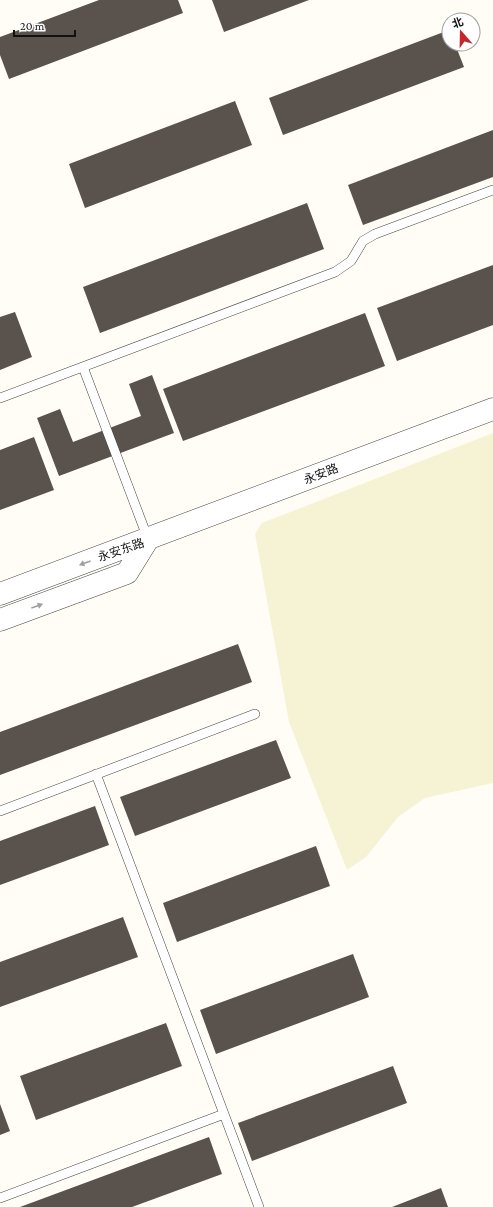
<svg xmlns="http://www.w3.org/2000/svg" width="493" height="1207" font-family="'Crimson Pro','Noto Sans SC',serif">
	<rect width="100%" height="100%" fill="#fffdf5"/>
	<!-- farmland -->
	<path fill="#f6f3d4" d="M 493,433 L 493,783 L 425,798 L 398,817 L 366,857 L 347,870 L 289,722 L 255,534 L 262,523 Z"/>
	<!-- building -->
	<path fill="#5a524d" d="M 99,0 L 178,0 L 183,13 L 9,79 L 0,55 L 0,37 Z
		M 212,0 L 309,0 L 224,32 Z
		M 449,30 L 449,44 L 455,44 L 464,67 L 283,135 L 269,98 Z
		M 235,101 L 252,145 L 85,208 L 69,164 Z
		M 493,130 L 493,177 L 363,225 L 348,185 Z
		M 307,203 L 324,249 L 100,333 L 83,287 Z
		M 493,265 L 493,325 L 397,361 L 377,308 Z
		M 15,312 L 32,357 L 0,370 L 0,317 Z
		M 365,313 L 385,366 L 183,441 L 163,389 Z
		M 152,375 L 174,433 L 59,476 L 37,418 L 60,409 L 73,442 L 141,416 L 129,384 Z
		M 34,437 L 54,490 L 0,510 L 0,450 Z
		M 238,644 L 252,682 L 0,775 L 0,732 Z
		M 276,740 L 291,778 L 135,836 L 120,797 Z
		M 95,806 L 109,845 L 0,885 L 0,841 Z
		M 316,846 L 330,886 L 177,942 L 163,903 Z
		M 123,917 L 138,957 L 0,1007 L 0,962 Z
		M 353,954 L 369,997 L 216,1054 L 200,1010 Z
		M 166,1023 L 182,1066 L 36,1120 L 20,1076 Z
		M 393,1066 L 407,1103 L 252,1161 L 238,1123 Z
		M 0,1104 L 10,1131 L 0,1135 Z
		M 209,1137 L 222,1174 L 132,1207 L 20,1207 Z
		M 441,1188 L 448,1207 L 392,1207 Z"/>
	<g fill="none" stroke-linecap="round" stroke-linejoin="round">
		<defs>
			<path id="service" d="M 83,367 L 148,539
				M 0,398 L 335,272 L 351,261 L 363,241 L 375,234 L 493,190
				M 96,774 L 259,1207
				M 0,811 L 255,714
				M 0,1198 L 224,1114"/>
			<path id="tertiary" d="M 0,594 L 493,409
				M 0,620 L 127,573 L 148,539"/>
		</defs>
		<!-- service casing -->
		<use href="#service" stroke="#444" stroke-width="10"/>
		<!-- tertiary casing -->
		<use href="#tertiary" stroke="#444" stroke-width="23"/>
		<!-- service -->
		<use href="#service" stroke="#fff" stroke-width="9"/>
		<!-- tertiary -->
		<use href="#tertiary" stroke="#fff" stroke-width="22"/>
	</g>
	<!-- one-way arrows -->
	<defs><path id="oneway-solid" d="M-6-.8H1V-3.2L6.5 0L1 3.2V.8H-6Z"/></defs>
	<g fill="#a0a0a0">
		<use href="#oneway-solid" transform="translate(85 563) rotate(160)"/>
		<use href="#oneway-solid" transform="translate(37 606) rotate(-20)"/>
	</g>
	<g text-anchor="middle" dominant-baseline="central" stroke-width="4" stroke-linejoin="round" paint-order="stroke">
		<!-- street labels -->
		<g font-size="12" fill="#111" stroke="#fff">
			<text transform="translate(321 474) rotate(-21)">永安路</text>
			<text transform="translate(121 550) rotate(-19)">永安东路</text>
		</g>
	</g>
	<!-- north arrow -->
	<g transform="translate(461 32) rotate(340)"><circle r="19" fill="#ffffff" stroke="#a0a0a0"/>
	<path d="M0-3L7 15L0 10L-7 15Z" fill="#c4262e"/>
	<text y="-6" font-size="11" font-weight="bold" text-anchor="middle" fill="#111111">北</text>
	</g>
	<!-- scale -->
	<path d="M14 30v6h61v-6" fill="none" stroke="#111111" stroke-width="2"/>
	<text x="20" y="30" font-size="12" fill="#111111" stroke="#ffffff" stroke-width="3" paint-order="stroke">20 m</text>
</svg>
